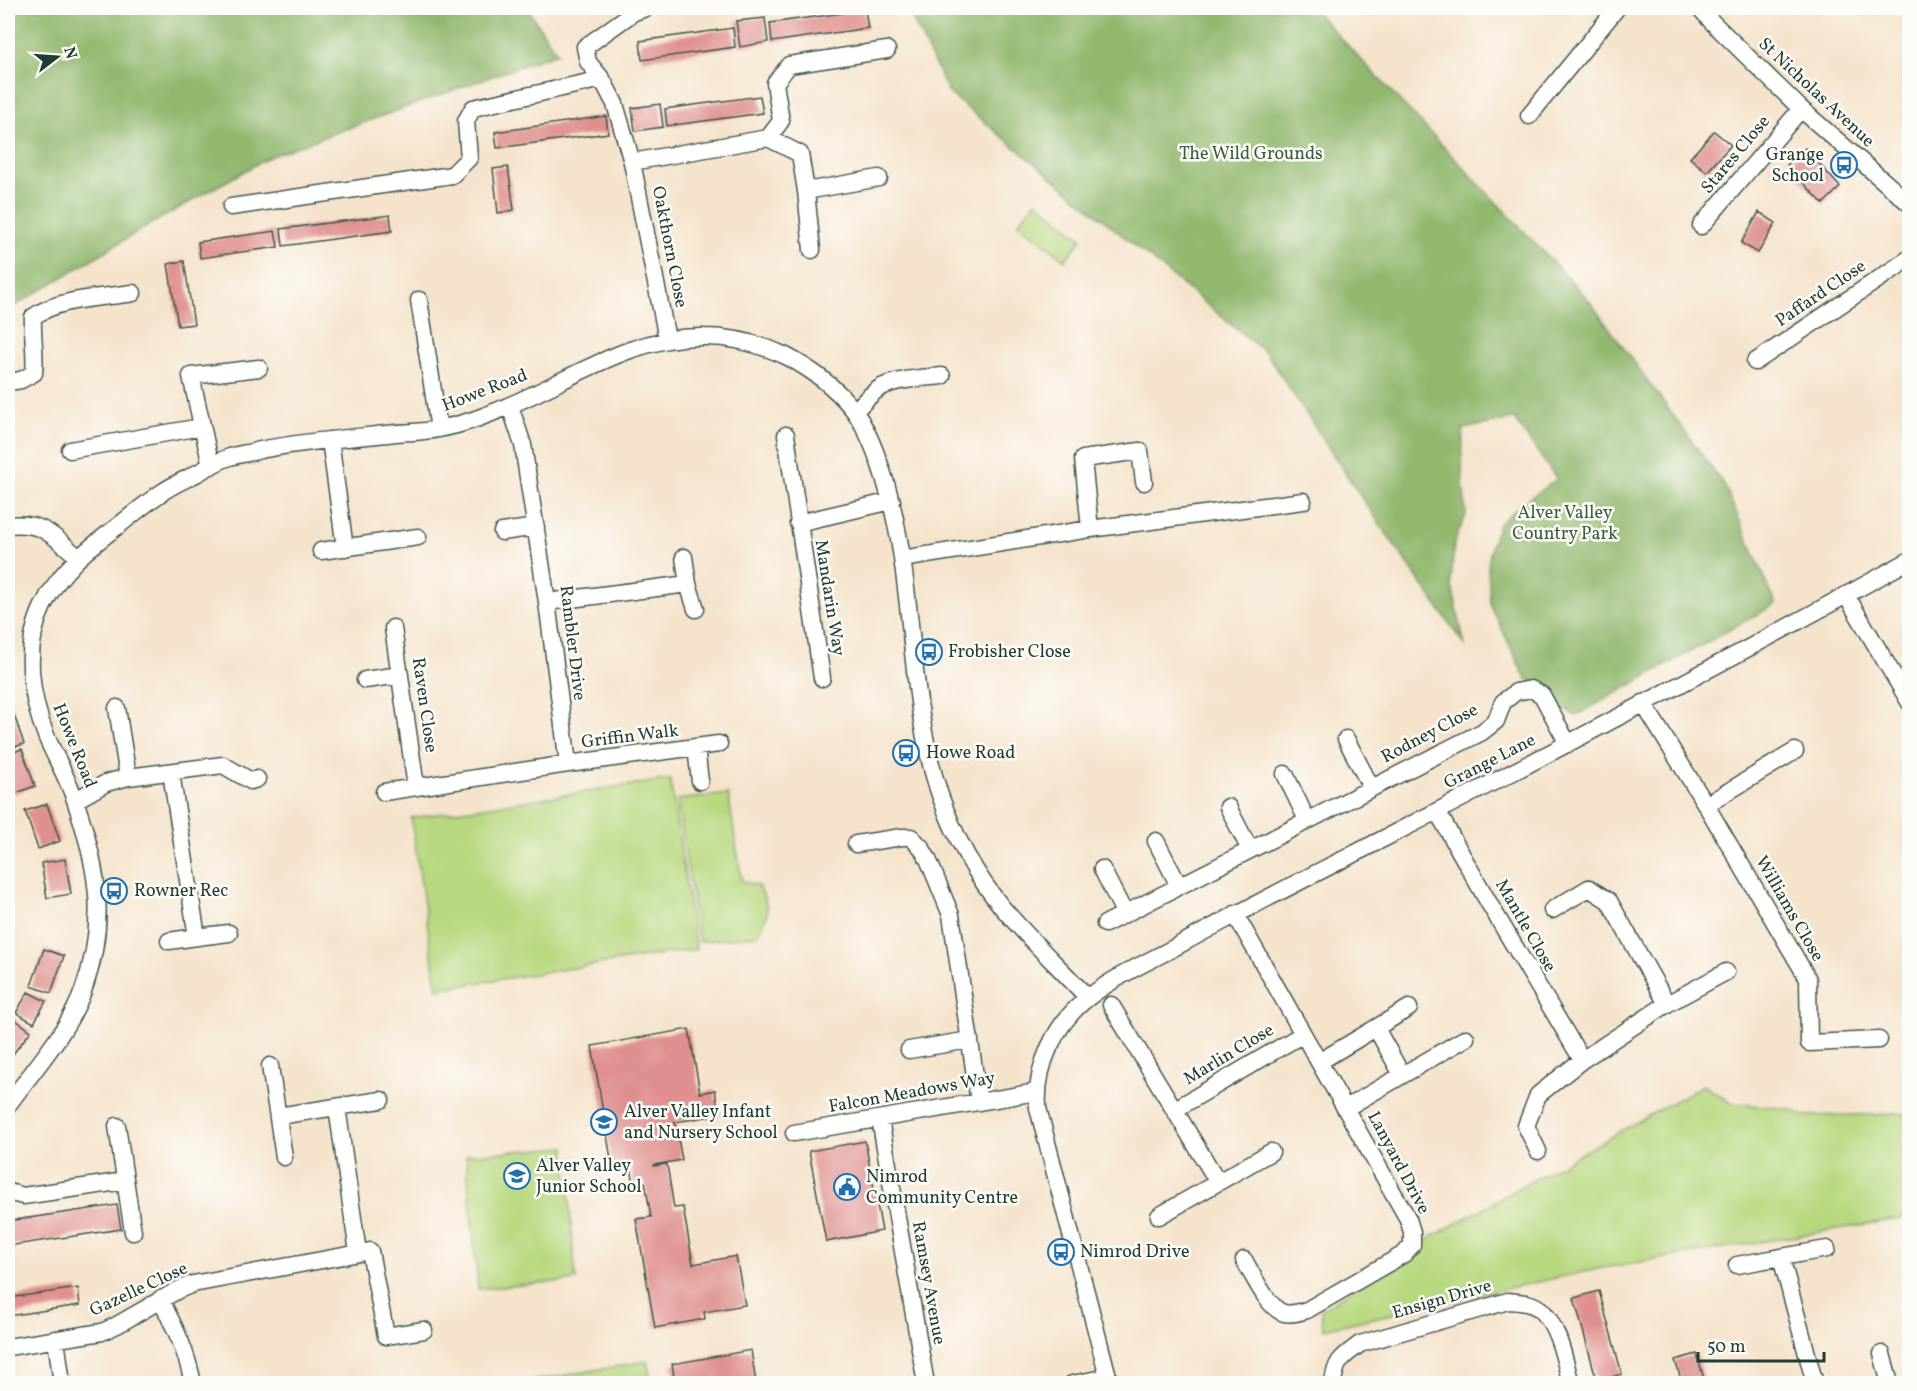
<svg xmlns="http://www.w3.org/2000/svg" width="1917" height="1391" font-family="Vollkorn,serif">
	<rect width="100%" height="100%" fill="#fdfcf7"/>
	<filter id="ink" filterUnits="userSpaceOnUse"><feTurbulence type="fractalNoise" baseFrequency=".0167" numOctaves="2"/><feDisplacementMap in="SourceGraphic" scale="12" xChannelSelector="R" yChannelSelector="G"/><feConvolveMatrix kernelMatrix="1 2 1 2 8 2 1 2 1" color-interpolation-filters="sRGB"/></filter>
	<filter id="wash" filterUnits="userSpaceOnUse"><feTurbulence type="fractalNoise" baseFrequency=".008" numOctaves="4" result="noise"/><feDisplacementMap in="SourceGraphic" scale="24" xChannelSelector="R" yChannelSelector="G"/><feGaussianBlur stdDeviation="1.35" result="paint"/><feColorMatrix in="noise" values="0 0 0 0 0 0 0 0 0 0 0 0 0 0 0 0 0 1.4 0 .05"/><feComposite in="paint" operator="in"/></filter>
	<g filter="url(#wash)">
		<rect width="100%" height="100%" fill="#f5e3cb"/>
		<!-- green -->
		<path fill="#b8d87f" stroke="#6c8a5a" stroke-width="1.5" d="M 1036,201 L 1082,239 L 1065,260 L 1018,223 Z
			M 670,779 L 696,949 L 437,989 L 411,818 Z
			M 728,794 L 742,881 L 758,886 C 770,906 770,915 758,935 L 699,942 L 677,800 Z
			M 1703,1085 L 1731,1103 L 1789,1109 L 1805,1116 L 1909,1114 L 1909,1217 L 1597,1269 L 1323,1329 L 1321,1310 L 1423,1242 Z
			M 565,1147 L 576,1280 L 478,1289 L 466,1155 Z
			M 647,1361 L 651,1383 L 520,1383 Z"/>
		<!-- forest -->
		<path fill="#92b86e" stroke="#587a51" stroke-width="1.5" d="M 8,8 L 527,8 L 557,53 L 271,156 L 149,225 L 8,310 Z
			M 907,8 L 1312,8 L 1587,298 L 1724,485 L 1776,604 L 1575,716 L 1525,677 L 1490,604 L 1488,567 L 1491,546 L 1499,524 L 1520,505 L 1557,479 L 1514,419 L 1463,429 L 1462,470 L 1466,515 L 1454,543 L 1451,582 L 1465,646 L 1361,497 L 1267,354 L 949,93 Z"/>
		<g id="blocks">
			<!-- building -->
			<path fill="#df8f8e" d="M 865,10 L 868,28 L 772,42 L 770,23 Z
				M 765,18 L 768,42 L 740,47 L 736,21 Z
				M 733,28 L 735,47 L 642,60 L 640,41 Z
				M 760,96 L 763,113 L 667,126 L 665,109 Z
				M 660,104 L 663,127 L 635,131 L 632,108 Z
				M 606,116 L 608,133 L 497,148 L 495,132 Z
				M 1714,131 L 1731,145 L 1707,172 L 1690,158 Z
				M 1805,148 L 1840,187 L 1823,204 L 1787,165 Z
				M 508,167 L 514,210 L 498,213 L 493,169 Z
				M 1759,212 L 1776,223 L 1758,253 L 1741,243 Z
				M 390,215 L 392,231 L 283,246 L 281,229 Z
				M 275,231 L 278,247 L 200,258 L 198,242 Z
				M 184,261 L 194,324 L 178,326 L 168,264 Z
				M 11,706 L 24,744 L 8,749 L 8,707 Z
				M 22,749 L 35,786 L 14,794 L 8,775 L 8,754 Z
				M 47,804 L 60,841 L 38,849 L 25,811 Z
				M 65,859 L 71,894 L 47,898 L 41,863 Z
				M 44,949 L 64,956 L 51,993 L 31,986 Z
				M 28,992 L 46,1001 L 34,1023 L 16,1013 Z
				M 13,1018 L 31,1031 L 9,1059 L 8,1058 L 8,1025 Z
				M 689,1029 L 700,1093 L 715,1090 L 719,1115 L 675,1122 L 682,1160 L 654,1165 L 654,1166 L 667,1164 L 674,1208 L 683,1207 L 693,1264 L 736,1256 L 745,1305 L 704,1312 L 705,1319 L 655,1328 L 636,1219 L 651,1217 L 645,1182 L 634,1184 L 630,1162 L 612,1165 L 592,1046 Z
				M 865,1141 L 882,1231 L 826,1242 L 809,1151 Z
				M 117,1205 L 121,1229 L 8,1246 L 8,1221 Z
				M 78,1288 L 80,1305 L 8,1316 L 8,1298 Z
				M 1599,1291 L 1622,1374 L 1597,1381 L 1574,1298 Z
				M 751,1350 L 756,1383 L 675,1383 L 672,1364 Z
				M 1697,1354 L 1705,1383 L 1682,1383 L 1675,1360 Z"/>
		</g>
	</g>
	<g filter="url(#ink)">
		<use href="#blocks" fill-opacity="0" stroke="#3f564b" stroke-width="1.5"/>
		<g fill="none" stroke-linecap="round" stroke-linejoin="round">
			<defs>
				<path id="minor" d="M 646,8 L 634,12 L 585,47 L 588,62 L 602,79 L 615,104 L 632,162 L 667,339
					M 1700,8 L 1712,22 L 1801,109 L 1910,204
					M 1529,116 L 1617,8
					M 768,138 L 800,154 L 806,191 L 812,250
					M 632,162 L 768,138 L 781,121 L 775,83 L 789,65 L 887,50
					M 806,191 L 879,178
					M 231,207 L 452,175 L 469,158 L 466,121 L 473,108 L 602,79
					M 1701,226 L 1801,109
					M 419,300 L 439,429
					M 1755,362 L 1910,258
					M 8,382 L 21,380 L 34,373 C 36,354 32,336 33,317 C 58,298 102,298 133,293
					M 510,406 L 523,445 L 547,602 L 568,764
					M 855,411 C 863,403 870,394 880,388 C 895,379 924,378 942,376
					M 786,435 L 822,678
					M 330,440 L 345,548
					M 70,450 L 201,427
					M 211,466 L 191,376 L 259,368
					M 798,523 L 892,501
					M 8,525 C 44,522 52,535 78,557
					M 1090,529 L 1303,501
					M 502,532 L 536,527
					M 321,551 L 418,537
					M 684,557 L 688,584 L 696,609
					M 902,559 L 1090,529 L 1083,459 L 1140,451 L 1144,482
					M 1846,595 L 1910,703
					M 547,602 L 688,584
					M 393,628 L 416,787
					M 365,680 L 400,675
					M 1643,703 L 1706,805 L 1808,979 L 1809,1043 L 1879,1040
					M 117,708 L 128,777
					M 1346,739 L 1371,787
					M 696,748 L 700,781
					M 171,773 L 197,937 L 229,933
					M 1285,774 L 1307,820
					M 384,792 L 568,764 L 719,744
					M 76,800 L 106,783 L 128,777 L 223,765 L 251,781 L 257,779
					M 1706,805 L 1795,751
					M 1228,807 L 1250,850
					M 1437,811 L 1490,905 L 1582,1060 L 1667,1004 L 1726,972
					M 1156,841 L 1179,886
					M 856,844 L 902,837 L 911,837 L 921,847 L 928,859 L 951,915 L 979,1102
					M 1102,869 L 1125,914
					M 1552,910 L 1589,888 L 1609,901 L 1667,1004
					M 1235,914 L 1408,1219 L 1412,1232 L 1412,1245 L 1404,1254 L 1307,1310 C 1299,1312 1292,1315 1284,1313 C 1268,1309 1252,1273 1244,1260
					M 1105,924 L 1482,732 L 1496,721 L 1503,702 L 1516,692 L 1531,689 L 1542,695 L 1568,744
					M 169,941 L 197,937
					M 1111,1005 L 1218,1182
					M 1376,1028 L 1402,1075
					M 909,1050 L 970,1040
					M 1319,1062 L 1409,1008
					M 270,1066 L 284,1157
					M 8,1105 C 33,1070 68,1032 83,991 C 107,924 99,872 77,806 C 70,782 57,761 47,738 C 30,697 23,647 43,606 C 59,572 85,551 114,529 C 130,517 147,502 164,491 C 176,483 189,478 201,471 C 210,466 220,460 230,457 C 239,454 250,453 260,450 C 305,441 351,438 396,433 C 410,432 425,432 438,429 C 462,425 486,416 508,406 C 573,379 632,335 705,337 C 732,337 762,345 786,356 C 811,369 834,386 852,408 C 867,427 876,452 883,474 C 917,578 905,692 940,795 C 954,835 974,873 1001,906 C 1028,938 1059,967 1088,998
					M 337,1107 L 358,1253
					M 1346,1108 L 1466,1038
					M 1174,1110 L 1303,1034
					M 278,1116 L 381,1100
					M 880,1119 L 926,1384
					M 117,1126 L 133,1232
					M 794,1133 L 1037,1092
					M 1538,1151 L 1526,1126 L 1538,1095 L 1582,1060
					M 8,1192 L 23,1196 L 125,1181
					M 1159,1216 L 1271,1152
					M 1781,1257 L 1815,1384
					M 1737,1265 L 1827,1249
					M 160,1299 C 175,1327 187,1352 193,1384
					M 56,1339 L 62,1384
					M 8,1347 L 102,1332 L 117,1325 L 178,1290 L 193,1284 L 370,1251 L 386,1336 L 424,1330
					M 1882,1354 L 1890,1384
					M 1072,1384 L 1109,1377
					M 1110,1384 L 1038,1108 C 1035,1066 1055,1023 1089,997 C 1117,975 1150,961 1181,944 C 1246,908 1313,875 1379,841 C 1557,750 1735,657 1910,560
					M 1333,1384 C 1335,1361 1342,1357 1360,1344 L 1508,1301 C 1519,1302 1531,1302 1540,1309 C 1558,1324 1565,1362 1571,1384"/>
			</defs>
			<!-- minor casing -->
			<use href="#minor" stroke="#3f564b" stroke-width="19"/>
			<!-- minor -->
			<use href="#minor" stroke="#fff" stroke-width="16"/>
		</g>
	</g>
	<!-- icons -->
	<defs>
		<symbol id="bus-ring" viewBox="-11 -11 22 22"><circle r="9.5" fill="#fdfcf7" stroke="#1f6fb2" stroke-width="1.5"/><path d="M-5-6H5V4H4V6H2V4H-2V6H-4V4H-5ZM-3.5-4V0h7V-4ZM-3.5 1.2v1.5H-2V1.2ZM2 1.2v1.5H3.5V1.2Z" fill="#1f6fb2"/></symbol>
		<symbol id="school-ring" viewBox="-11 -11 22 22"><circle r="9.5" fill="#fdfcf7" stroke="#1f6fb2" stroke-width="1.5"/><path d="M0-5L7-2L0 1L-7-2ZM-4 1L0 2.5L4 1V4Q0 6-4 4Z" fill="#1f6fb2"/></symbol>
		<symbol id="civic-ring" viewBox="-11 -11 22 22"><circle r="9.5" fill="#fdfcf7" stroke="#1f6fb2" stroke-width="1.5"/><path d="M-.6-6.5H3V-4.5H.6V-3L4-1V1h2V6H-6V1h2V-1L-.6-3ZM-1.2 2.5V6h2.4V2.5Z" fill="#1f6fb2"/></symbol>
	</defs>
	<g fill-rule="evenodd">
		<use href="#bus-ring" x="1829" y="150" width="30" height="30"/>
		<use href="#bus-ring" x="914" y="637" width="30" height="30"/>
		<use href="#bus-ring" x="891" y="738" width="30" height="30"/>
		<use href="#bus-ring" x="99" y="876" width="30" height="30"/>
		<use href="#school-ring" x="589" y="1107" width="30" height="30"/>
		<use href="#school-ring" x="502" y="1161" width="30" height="30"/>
		<use href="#civic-ring" x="832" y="1172" width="30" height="30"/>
		<use href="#bus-ring" x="1046" y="1237" width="30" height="30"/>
	</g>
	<g text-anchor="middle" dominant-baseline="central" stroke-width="5" stroke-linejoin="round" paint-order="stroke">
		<!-- street labels -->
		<g font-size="18" fill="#1f3d34" stroke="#fdfcf7">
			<text transform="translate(1816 93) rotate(43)">St Nicholas Avenue</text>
			<text transform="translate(1736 155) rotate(-50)">Stares Close</text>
			<text transform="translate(669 247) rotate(79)">Oakthorn Close</text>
			<text transform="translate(1821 294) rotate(-34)">Paffard Close</text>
			<text transform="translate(485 391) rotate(-21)">Howe Road</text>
			<text transform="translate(829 598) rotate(81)">Mandarin Way</text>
			<text transform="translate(572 643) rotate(83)">Rambler Drive</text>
			<text transform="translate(424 705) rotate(82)">Raven Close</text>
			<text transform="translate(1430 734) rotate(-28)">Rodney Close</text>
			<text transform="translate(630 737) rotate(-7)">Griffin Walk</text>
			<text transform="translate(74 746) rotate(68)">Howe Road</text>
			<text transform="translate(1490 762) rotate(-27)">Grange Lane</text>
			<text transform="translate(1789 909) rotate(60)">Williams Close</text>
			<text transform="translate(1525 926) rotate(60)">Mantle Close</text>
			<text transform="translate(1229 1055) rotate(-31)">Marlin Close</text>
			<text transform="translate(912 1093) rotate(-10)">Falcon Meadows Way</text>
			<text transform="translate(1398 1163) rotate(62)">Lanyard Drive</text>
			<text transform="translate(928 1283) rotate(80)">Ramsey Avenue</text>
			<text transform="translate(139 1290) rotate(-25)">Gazelle Close</text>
			<text transform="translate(1442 1300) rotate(-16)">Ensign Drive</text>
		</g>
		<!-- park labels -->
		<g font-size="18" fill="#3e5c43" stroke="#fdfcf7">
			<text x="1251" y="154">The Wild Grounds</text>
			<text x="1565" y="513">Alver Valley<tspan x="1565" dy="21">Country Park</tspan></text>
		</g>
		<!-- poi labels -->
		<g font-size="18" fill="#1f3d34" stroke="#fdfcf7" text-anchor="start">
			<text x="1824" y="155" text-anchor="end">Grange<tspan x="1824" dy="21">School</tspan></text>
			<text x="948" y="652">Frobisher Close</text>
			<text x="926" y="753">Howe Road</text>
			<text x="134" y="891">Rowner Rec</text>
			<text x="624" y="1112">Alver Valley Infant<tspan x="624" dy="21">and Nursery School</tspan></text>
			<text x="536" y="1166">Alver Valley<tspan x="536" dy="21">Junior School</tspan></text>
			<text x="866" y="1177">Nimrod<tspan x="866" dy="21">Community Centre</tspan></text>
			<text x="1080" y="1252">Nimrod Drive</text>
		</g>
	</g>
	<!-- margin -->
	<rect width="1917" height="1391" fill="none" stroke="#fdfcf7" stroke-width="30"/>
	<!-- north arrow -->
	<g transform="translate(57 57) rotate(73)" stroke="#fdfcf7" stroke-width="4.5" paint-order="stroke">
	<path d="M0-4.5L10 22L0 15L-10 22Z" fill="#1f3d34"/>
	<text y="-9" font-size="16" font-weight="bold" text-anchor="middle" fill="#1f3d34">N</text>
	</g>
	<!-- scale -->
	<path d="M1698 1352v9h126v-9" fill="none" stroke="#1f3d34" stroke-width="3"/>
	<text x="1707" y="1352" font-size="18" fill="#1f3d34" stroke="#fdfcf7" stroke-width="4.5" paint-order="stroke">50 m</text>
</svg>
